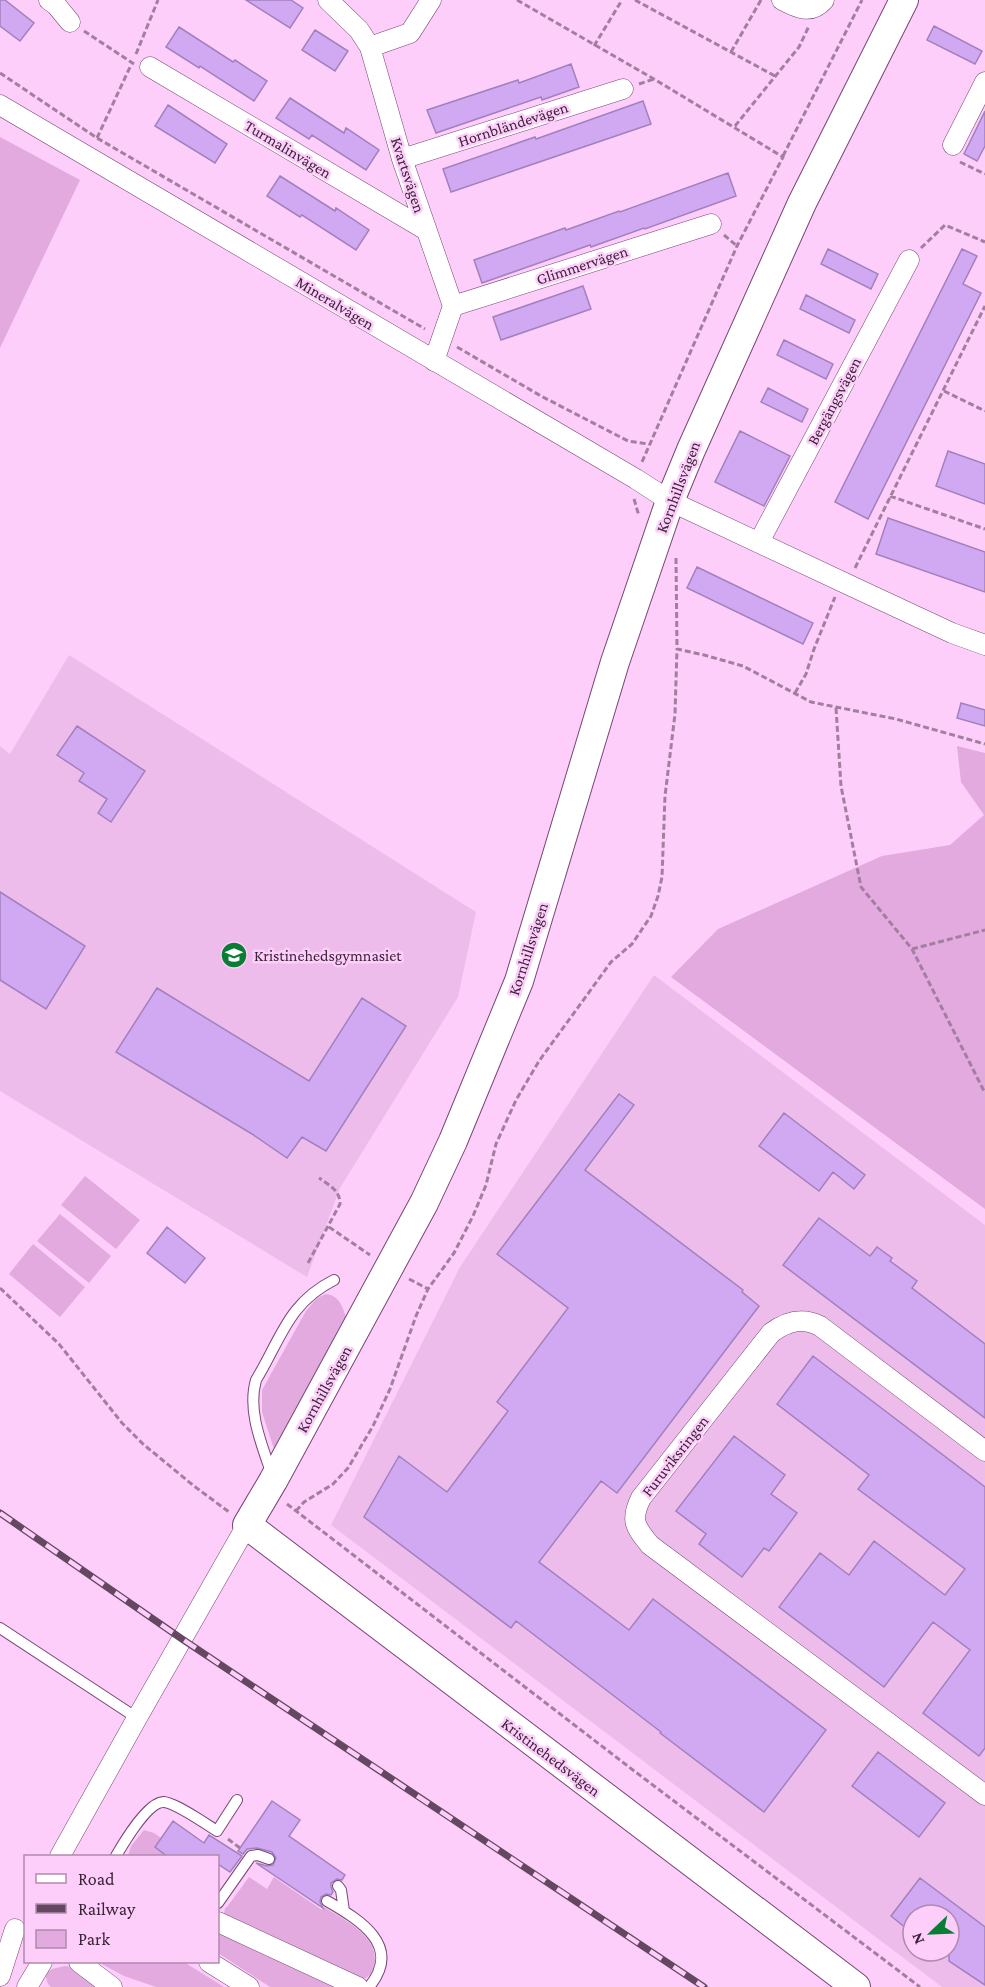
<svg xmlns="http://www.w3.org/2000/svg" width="985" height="1987" font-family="'Crimson Pro',serif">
	<rect width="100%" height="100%" fill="#fecefa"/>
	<!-- built -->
	<path fill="#eebceb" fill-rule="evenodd" d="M 69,655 L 476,912 L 458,997 L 340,1188 L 307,1277 L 0,1091 L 0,746 L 10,754 Z
		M 654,975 L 985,1225 L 985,1987 L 942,1987 L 331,1525 L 460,1267 ZM 913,1915 L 949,1915 L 949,1951 L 913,1951 Z"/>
	<!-- green -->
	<path fill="#e2aade" d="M 0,137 L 80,180 L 0,348 Z
		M 957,746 L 985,753 L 985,1209 L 671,977 L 718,929 L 882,856 L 950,845 L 984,815 L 961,782 Z
		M 85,1176 L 140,1220 L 116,1249 L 61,1205 Z
		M 60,1214 L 111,1256 L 89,1283 L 37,1241 Z
		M 33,1244 L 85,1287 L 60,1317 L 9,1274 Z
		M 326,1294 C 339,1296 342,1305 346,1317 L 274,1449 L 262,1412 L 262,1390 L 306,1311 L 317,1298 Z
		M 144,1830 L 154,1833 L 161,1838 L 155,1847 L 168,1856 L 128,1856 L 131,1846 Z
		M 249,1877 L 267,1889 L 274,1877 L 322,1910 L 324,1907 C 344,1920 377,1934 375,1963 C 375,1971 369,1977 362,1980 L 224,1914 L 225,1908 L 227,1907 Z
		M 218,1929 L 344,1987 L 270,1987 L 218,1953 Z
		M 98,1962 L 184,1962 L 224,1987 L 156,1987 L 124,1976 Z
		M 65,1966 L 72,1967 L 99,1987 L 51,1987 L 48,1984 L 45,1974 L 52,1969 Z"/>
	<!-- building -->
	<path fill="#d1a9f3" stroke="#a280be" stroke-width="1.5" d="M 0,0 L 5,0 L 34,23 L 20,41 L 0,26 Z
		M 246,0 L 291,0 L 303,8 L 290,28 Z
		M 934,26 L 982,51 L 975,64 L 927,40 Z
		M 179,27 L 233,62 L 235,60 L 267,81 L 254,101 L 200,66 L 199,68 L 166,47 Z
		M 315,30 L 348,51 L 335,71 L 302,50 Z
		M 571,64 L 579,87 L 542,100 L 541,97 L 436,133 L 427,110 L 518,80 L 519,83 Z
		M 290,98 L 344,133 L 346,128 L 379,150 L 366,170 L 312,135 L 309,139 L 276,118 Z
		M 643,101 L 651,124 L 451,192 L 443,169 L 535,137 L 536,139 Z
		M 168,105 L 227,144 L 215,163 L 155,126 Z
		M 985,111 L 985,146 L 977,161 L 964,154 Z
		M 728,173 L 736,196 L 645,229 L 644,228 L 591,247 L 590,245 L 482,283 L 474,260 L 565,228 L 566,230 L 619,211 L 620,212 Z
		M 280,176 L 335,211 L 336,208 L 369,230 L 356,250 L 302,215 L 300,217 L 267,196 Z
		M 828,249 L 878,274 L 871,289 L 821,264 Z
		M 962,249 L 977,256 L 963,284 L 981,293 L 868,519 L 835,502 Z
		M 583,286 L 591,309 L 501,340 L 493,317 Z
		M 806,295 L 855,320 L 849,333 L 800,309 Z
		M 784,340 L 833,364 L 826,379 L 777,355 Z
		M 768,388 L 808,409 L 802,422 L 761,402 Z
		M 740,431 L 790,456 L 764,506 L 715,482 Z
		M 948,451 L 985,464 L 985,504 L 936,486 Z
		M 888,518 L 985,552 L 985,592 L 876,554 Z
		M 697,567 L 813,623 L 803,644 L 687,588 Z
		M 961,703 L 985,710 L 985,726 L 957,718 Z
		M 77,726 L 145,771 L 111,822 L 98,813 L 107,799 L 79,781 L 84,773 L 57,755 Z
		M 0,892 L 85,946 L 46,1009 L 0,980 Z
		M 157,988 L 309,1081 L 362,998 L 406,1026 L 326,1151 L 302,1137 L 287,1158 L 252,1134 L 116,1052 Z
		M 619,1094 L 634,1105 L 585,1170 L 743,1290 L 742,1292 L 759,1306 L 617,1493 L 601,1481 L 539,1562 L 629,1630 L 653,1599 L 826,1730 L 764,1812 L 660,1733 L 661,1732 L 516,1621 L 511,1628 L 364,1517 L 399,1456 L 447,1492 L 508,1411 L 497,1402 L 568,1308 L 497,1254 Z
		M 784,1113 L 865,1175 L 854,1189 L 833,1172 L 819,1191 L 759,1146 Z
		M 819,1218 L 870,1256 L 877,1247 L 892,1258 L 890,1261 L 917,1281 L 912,1288 L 985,1344 L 985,1418 L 783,1265 Z
		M 167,1227 L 205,1258 L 185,1283 L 147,1253 Z
		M 813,1356 L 985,1487 L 985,1748 L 979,1756 L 923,1713 L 970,1650 L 933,1622 L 884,1687 L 779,1607 L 820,1553 L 849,1575 L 874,1541 L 945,1595 L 965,1569 L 858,1489 L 869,1475 L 777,1404 Z
		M 734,1436 L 785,1475 L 771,1494 L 797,1513 L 769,1551 L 764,1548 L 742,1577 L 699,1544 L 706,1534 L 676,1511 Z
		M 878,1752 L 945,1803 L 919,1837 L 852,1786 Z
		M 272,1801 L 300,1820 L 289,1836 L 345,1875 L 342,1880 L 337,1879 L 331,1883 L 331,1887 L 333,1892 L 331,1895 L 326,1894 L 321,1897 L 320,1902 L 323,1908 L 256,1863 L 267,1866 L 273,1865 L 276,1858 L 272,1852 L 257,1848 L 247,1849 L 243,1854 L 238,1851 Z
		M 173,1821 L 204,1843 L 209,1835 L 242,1856 L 230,1872 L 218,1864 L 218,1857 L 168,1857 L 155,1847 Z
		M 920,1878 L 985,1927 L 985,1985 L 949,1961 L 949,1915 L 913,1915 L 913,1934 L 891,1916 Z"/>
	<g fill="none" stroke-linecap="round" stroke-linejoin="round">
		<defs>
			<path id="lane" d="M 272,1475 C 262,1445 247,1411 256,1380 C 281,1339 288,1303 334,1280
				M 0,1628 L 137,1718
				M 116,1856 C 123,1844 148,1801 164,1802 C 176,1803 206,1824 217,1831 L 237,1800
				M 338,1886 L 341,1890 L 344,1911
				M 327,1901 C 360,1920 403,1946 369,1987
				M 218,1903 L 251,1856 L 258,1855 L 269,1859"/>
			<path id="street" d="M 49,0 L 56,5 L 70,22
				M 328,0 L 359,30 L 370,47 L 402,159 L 453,306 L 434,361
				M 782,0 C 797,8 811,15 824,0
				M 370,47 L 410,33 L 431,0
				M 150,67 L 426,230
				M 0,105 L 636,479 L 670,501 L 864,592 L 952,633 L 985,645
				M 953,145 L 985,82
				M 402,159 L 623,89
				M 453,306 L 711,224
				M 759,542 L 909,260
				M 985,1451 L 820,1326 C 802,1317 787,1321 771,1333 L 641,1498 C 630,1520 635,1527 650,1545 L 985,1795
				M 60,1856 L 137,1718 L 247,1525
				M 218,1922 L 358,1987
				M 79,1962 L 112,1987
				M 209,1962 L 249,1987
				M 0,1976 L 15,1929
				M 27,1987 L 42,1962"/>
			<path id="secondary" d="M 856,1987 L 247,1525 L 273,1481 L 424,1203 L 453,1141 L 519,981 L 615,662 L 670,501 L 691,450 L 802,203 L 904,0"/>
		</defs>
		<!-- lane casing -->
		<use href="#lane" stroke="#784576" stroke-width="12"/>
		<!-- street casing -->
		<use href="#street" stroke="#784576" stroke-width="21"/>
		<!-- secondary casing -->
		<use href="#secondary" stroke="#784576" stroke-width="30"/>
		<!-- path -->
		<path stroke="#a27e9f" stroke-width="3" stroke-dasharray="6 3" stroke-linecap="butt" d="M 517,0 L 654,79 L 783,157 L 737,246 L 642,462
			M 635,0 L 775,76
			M 84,31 L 134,64
			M 594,46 L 622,0
			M 731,52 L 761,0
			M 136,54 L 158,0
			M 0,73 L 97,138 L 425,329
			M 639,84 L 654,79
			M 735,126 L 799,47 L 809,26
			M 97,138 L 131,65
			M 783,156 L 862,0
			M 960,162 L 985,174
			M 724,235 L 737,246
			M 921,248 L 945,225 L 985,242
			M 457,347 L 541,396 L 628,441 L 648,444
			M 944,391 L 985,411
			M 890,496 L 985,529
			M 634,499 L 639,516
			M 676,558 L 677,649 L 704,655 L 743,666 L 811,702 L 896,719 L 985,744
			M 855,568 L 985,306
			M 795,693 L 806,674 L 814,649 L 835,597
			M 836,708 L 841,786 L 861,887 L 912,949 L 985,1093
			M 912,949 L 985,930
			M 329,1227 L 370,1255
			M 308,1263 L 340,1204 C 340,1190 329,1185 319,1178
			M 409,1279 L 428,1289
			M 0,1288 L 59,1344 L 122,1423 L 143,1444 L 194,1486 L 229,1512
			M 287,1504 L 629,1767 L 920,1987
			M 296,1511 L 304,1502 L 333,1484 L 348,1468 L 373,1426 L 390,1389 L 416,1316 L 428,1289 L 454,1253 L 473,1216 L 486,1185 L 496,1144 L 516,1100 L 539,1061 L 611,962 L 632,944 L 651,916 L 658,896 L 662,877 L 665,796 L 675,714 L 677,649
			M 228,1839 L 240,1848"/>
		<!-- lane -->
		<use href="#lane" stroke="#fff" stroke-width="10"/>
		<!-- street -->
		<use href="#street" stroke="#fff" stroke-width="20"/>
		<!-- secondary -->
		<use href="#secondary" stroke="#fff" stroke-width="28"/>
		<defs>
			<path id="rail" d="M 0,1513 L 182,1639 L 704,1987"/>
		</defs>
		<!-- rail casing -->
		<use href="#rail" stroke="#644862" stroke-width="7"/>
		<!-- rail -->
		<use href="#rail" stroke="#fecefa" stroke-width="4.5" stroke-dasharray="14" stroke-linecap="butt"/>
	</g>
	<!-- icons -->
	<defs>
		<symbol id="school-disc" viewBox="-11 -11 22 22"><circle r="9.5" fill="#087d33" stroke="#fecefa"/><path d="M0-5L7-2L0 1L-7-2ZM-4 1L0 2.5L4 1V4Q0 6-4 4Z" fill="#fff"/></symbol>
	</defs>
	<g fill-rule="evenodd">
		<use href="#school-disc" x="219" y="940" width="30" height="30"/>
	</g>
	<g text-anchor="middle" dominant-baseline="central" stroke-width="5" stroke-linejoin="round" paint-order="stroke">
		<!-- street labels -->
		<g font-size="16" fill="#3a2439" stroke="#fecefa">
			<text transform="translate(513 124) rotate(-18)">Hornbländevägen</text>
			<text transform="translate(288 149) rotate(31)">Turmalinvägen</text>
			<text transform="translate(408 175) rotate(72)">Kvartsvägen</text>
			<text transform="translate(582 265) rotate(-18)">Glimmervägen</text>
			<text transform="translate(335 303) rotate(31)">Mineralvägen</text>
			<text transform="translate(834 401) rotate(-62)">Bergängsvägen</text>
			<text transform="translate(678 487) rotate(-69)">Kornhillsvägen</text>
			<text transform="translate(528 949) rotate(-72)">Kornhillsvägen</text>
			<text transform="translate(324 1389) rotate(-61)">Kornhillsvägen</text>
			<text transform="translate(675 1456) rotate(-52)">Furuviksringen</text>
			<text transform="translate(551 1757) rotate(37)">Kristinehedsvägen</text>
		</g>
		<!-- poi labels -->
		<g font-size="16" fill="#3a2439" stroke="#fecefa" text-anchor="start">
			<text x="254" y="955">Kristinehedsgymnasiet</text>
		</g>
	</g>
	<!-- legend -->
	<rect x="24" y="1855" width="195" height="108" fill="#fecefa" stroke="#b08aad" stroke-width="1.5"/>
	<rect x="36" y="1874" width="30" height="9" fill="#ffffff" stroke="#b08aad" stroke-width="1.5"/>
	<text x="78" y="1885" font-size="18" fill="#3a2439">Road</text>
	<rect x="36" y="1904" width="30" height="9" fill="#644862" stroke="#b08aad" stroke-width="1.5"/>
	<text x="78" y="1915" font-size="18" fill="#3a2439">Railway</text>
	<rect x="36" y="1930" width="30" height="18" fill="#e2aade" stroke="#b08aad" stroke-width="1.5"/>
	<text x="78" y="1945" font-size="18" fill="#3a2439">Park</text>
	<!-- north arrow -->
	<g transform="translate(931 1933) rotate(247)"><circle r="28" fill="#fecefa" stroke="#b08aad" stroke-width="1.5"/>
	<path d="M0-4.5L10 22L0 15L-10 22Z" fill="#087d33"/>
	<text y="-9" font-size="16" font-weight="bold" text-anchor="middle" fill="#3a2439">N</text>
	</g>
</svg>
